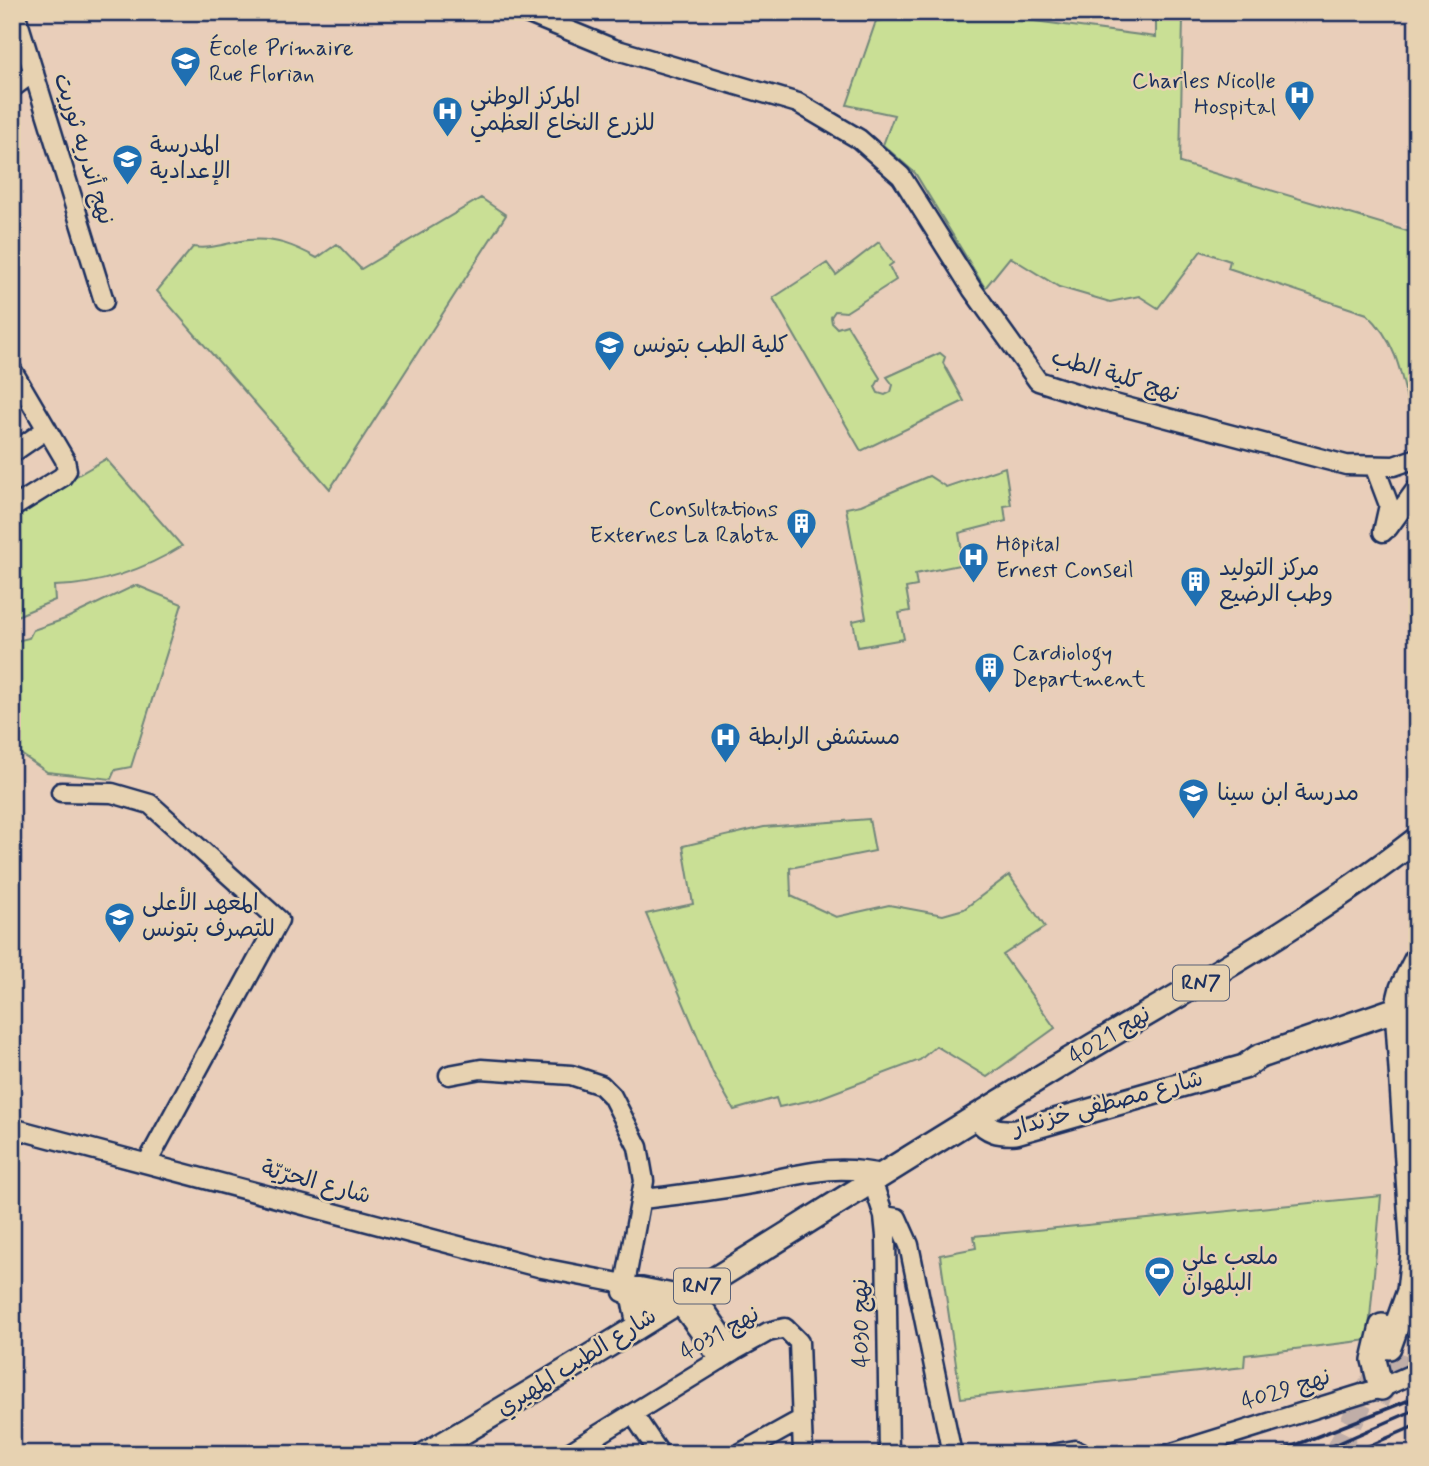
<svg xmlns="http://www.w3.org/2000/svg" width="1429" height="1466" font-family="Mynerve,'Playpen Sans Arabic',sans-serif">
	<rect width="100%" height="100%" fill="#e9ceba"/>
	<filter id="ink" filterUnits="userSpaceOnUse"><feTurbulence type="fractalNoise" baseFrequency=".0143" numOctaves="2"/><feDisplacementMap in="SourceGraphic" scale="14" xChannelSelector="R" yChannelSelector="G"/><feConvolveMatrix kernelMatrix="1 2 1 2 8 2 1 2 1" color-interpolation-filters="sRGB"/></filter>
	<g filter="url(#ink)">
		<!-- green -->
		<path fill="#c9df95" stroke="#72877a" stroke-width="2" d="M 945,12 L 966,12 L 1156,37 L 1156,17 L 1183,18 L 1180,163 L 1417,234 L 1417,428 L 1414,430 C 1403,387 1401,345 1367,314 L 1228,268 L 1230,261 L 1201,251 L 1158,308 L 1139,296 L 1110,302 L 1059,287 L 1010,257 L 985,288 L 915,173 L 883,145 L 894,115 L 847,105 L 876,21 Z
			M 481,198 L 506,215 L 330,489 L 157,291 L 193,247 C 213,250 228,242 248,240 C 274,237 295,246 317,258 L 337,244 L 361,269 Z
			M 879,242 L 893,263 L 889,266 L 896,280 L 846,312 L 835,311 L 831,317 L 832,323 L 837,328 L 847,325 L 880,378 L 875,387 L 878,393 L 885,395 L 891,392 L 893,385 L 887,377 L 940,353 L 945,357 L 943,363 L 964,401 L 861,451 L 773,298 L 827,263 L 836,275 Z
			M 106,459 L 182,546 C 146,569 97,586 54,586 L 55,600 L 12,618 L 12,513 Z
			M 1005,467 L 1011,505 L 1004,506 L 1006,521 L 959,533 L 964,564 L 915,574 L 917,586 L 906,588 L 910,611 L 899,613 L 904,639 L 858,647 L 853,621 L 866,618 L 846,508 L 861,505 L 929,476 L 946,487 Z
			M 136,585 L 182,604 L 131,767 L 115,770 L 111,779 L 47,772 L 12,748 L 12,642 L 29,638 L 33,630 L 65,619 Z
			M 869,819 L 875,851 L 790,868 L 791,896 L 836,917 L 889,905 L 943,915 L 964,909 L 1009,875 L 1045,927 L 1003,955 L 1055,1028 L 987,1077 L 936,1046 L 920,1060 L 817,1099 L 779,1107 L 776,1098 L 734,1110 L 713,1073 L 646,914 L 693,904 L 683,846 L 764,827 Z
			M 1381,1196 L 1368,1340 L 1245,1355 L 1244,1367 L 961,1398 L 940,1255 L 976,1248 L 974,1236 Z"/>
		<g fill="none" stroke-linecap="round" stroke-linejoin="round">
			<!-- major-tunnel -->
			<path stroke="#c0aea8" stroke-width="23" stroke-dasharray="23 11" stroke-linecap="butt" d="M 1378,1401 L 1402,1353
				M 1336,1454 L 1375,1375"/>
			<defs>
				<path id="minor" d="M 15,12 L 104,301
					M 524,12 L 614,49 L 798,103 L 859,139 L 901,176 L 972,289 L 1038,381 L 1088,397 L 1346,465 L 1394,466 L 1417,458
					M 12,88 L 34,72
					M 12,370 L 65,460 L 67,470 L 62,477 L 12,508
					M 12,453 L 47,429
					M 1375,468 L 1389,505 L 1383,532
					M 1388,528 L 1417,488
					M 61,792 L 112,793 L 150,804 L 279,920 L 147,1163
					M 449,1075 L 481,1069 L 571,1075 L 601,1085 L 612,1096 L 638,1147 L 644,1181 L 625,1284
					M 12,1128 L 542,1268 L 691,1297 L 707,1312 L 734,1351
					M 876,1192 L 884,1216 L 886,1236 L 889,1454
					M 643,1199 C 677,1195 712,1191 746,1185 C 798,1176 830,1162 885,1175
					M 884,1216 L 897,1218 L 909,1245 L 952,1454
					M 623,1292 L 683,1309 L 720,1360
					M 633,1414 L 660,1454
					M 567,1454 L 734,1351 L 768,1332 L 785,1328 L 799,1342 L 803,1454
					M 739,1454 L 802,1419
					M 1052,1454 L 1075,1450 L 1083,1454
					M 1169,1454 L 1381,1388 L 1417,1372"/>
				<path id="major" d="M 1414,989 L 1417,1031
					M 977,1117 C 988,1131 999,1133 1016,1132 L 1244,1067 L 1258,1057 L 1417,1002
					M 633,1296 L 639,1325
					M 1389,1347 L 1409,1291 L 1413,1253 L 1397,1008 L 1402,988 L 1417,958
					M 1381,1388 L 1374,1360 L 1382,1326
					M 426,1454 C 631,1335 829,1206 1031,1083 C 1161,1003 1296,933 1417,839"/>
			</defs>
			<!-- minor casing -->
			<use href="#minor" stroke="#1b2f5e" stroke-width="23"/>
			<!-- major casing -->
			<use href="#major" stroke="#1b2f5e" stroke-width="28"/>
			<!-- minor -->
			<use href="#minor" stroke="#e7d2b1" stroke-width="18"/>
			<!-- major -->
			<use href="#major" stroke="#e7d2b1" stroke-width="23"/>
			<!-- rail -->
			<path stroke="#1b2f5e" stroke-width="3.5" d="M 1273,1454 L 1417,1397
				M 1314,1454 L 1417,1409
				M 1350,1454 L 1417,1425"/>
		</g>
	</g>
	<!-- icons -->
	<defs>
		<symbol id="school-pin" viewBox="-11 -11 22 30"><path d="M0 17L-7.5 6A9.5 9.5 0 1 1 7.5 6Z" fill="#1f6fb2" stroke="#e7d2b1"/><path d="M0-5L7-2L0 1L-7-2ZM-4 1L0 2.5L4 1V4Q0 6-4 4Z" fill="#fff"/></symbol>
		<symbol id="hospital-pin" viewBox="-11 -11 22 30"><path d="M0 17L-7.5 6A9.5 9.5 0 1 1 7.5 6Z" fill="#1f6fb2" stroke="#e7d2b1"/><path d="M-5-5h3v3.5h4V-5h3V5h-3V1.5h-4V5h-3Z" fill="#fff"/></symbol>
		<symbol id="university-pin" viewBox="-11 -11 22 30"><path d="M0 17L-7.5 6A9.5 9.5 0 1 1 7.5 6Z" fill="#1f6fb2" stroke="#e7d2b1"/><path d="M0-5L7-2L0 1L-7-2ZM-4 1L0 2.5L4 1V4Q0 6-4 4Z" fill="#fff"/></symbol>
		<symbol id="building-pin" viewBox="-11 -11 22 30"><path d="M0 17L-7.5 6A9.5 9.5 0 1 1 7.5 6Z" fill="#1f6fb2" stroke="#e7d2b1"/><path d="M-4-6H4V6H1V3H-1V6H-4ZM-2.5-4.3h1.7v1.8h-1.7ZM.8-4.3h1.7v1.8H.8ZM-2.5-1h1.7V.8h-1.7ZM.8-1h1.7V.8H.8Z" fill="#fff"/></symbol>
		<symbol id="stadium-pin" viewBox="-11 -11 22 30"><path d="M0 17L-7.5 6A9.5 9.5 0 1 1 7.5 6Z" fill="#1f6fb2" stroke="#e7d2b1"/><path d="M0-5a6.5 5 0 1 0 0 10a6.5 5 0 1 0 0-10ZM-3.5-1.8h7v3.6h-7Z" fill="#fff"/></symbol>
	</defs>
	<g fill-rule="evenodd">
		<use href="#school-pin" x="168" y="44" width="35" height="47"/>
		<use href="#hospital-pin" x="1282" y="78" width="35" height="47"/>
		<use href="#hospital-pin" x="430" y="94" width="35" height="47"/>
		<use href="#school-pin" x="110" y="142" width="35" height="47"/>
		<use href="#university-pin" x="592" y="328" width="35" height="47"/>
		<use href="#building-pin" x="784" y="506" width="35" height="47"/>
		<use href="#hospital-pin" x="956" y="540" width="35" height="47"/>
		<use href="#building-pin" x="1178" y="564" width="35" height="47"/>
		<use href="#building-pin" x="972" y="650" width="35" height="47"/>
		<use href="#hospital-pin" x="708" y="720" width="35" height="47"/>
		<use href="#university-pin" x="1176" y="776" width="35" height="47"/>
		<use href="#university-pin" x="102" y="900" width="35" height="47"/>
		<use href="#stadium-pin" x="1142" y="1254" width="35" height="47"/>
	</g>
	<g text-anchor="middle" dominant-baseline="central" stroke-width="5" stroke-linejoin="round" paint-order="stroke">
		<!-- shield labels -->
		<g fill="#e7d2b1" stroke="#586077" stroke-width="2">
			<rect x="1173" y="965.5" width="56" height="35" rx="5"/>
			<rect x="674" y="1268.5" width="56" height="35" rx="5"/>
		</g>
		<g font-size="21" font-weight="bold" fill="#1b2f5e">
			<text x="1201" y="983">RN7</text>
			<text x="702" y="1286">RN7</text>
		</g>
		<!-- poi labels -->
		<g font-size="23" fill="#1b2f5e" stroke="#e7d2b1" text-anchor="start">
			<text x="209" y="49">École Primaire<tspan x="209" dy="26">Rue Florian</tspan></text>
			<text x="1276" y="82" text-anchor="end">Charles Nicolle<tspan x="1276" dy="26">Hospital</tspan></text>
			<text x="470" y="98">المركز الوطني<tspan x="470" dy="26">للزرع النخاع العظمي</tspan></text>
			<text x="150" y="146">المدرسة<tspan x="150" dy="26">الإعدادية</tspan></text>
			<text x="633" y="346">كلية الطب بتونس</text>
			<text x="778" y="510" text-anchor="end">Consultations<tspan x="778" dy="26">Externes La Rabta</tspan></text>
			<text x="996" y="545">Hôpital<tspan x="996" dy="26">Ernest Conseil</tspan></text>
			<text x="1219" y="569">مركز التوليد<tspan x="1219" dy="26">وطب الرضيع</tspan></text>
			<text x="1012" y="654">Cardiology<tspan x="1012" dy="26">Department</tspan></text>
			<text x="749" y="738">مستشفى الرابطة</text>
			<text x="1217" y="794">مدرسة ابن سينا</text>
			<text x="142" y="904">المعهد الأعلى<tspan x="142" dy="26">للتصرف بتونس</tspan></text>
			<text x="1182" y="1258">ملعب علي<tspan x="1182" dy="26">البلهوان</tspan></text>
		</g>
		<!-- street labels -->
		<g font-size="23" fill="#1b2f5e" stroke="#e7d2b1">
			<text transform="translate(83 149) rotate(73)">نهج أندريه ثوريت</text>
			<text transform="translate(1115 376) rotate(17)">نهج كلية الطب</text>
			<text transform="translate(1110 1036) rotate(-31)">نهج 4021</text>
			<text transform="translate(1108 1104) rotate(-15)">شارع مصطفى خزندار</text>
			<text transform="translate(316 1183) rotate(15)">شارع الحرّيّة</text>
			<text transform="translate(862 1323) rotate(-91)">نهج 4030</text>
			<text transform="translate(720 1334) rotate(-29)">نهج 4031</text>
			<text transform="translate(577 1363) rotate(-32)">شارع الطيب المهيري</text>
			<text transform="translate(1286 1390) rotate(-17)">نهج 4029</text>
		</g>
	</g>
	<!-- margin -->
	<rect width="1429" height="1466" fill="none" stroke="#e7d2b1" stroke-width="42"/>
	<rect x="21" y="21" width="1387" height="1424" fill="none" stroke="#1b2f5e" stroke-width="2.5" filter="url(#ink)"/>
</svg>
